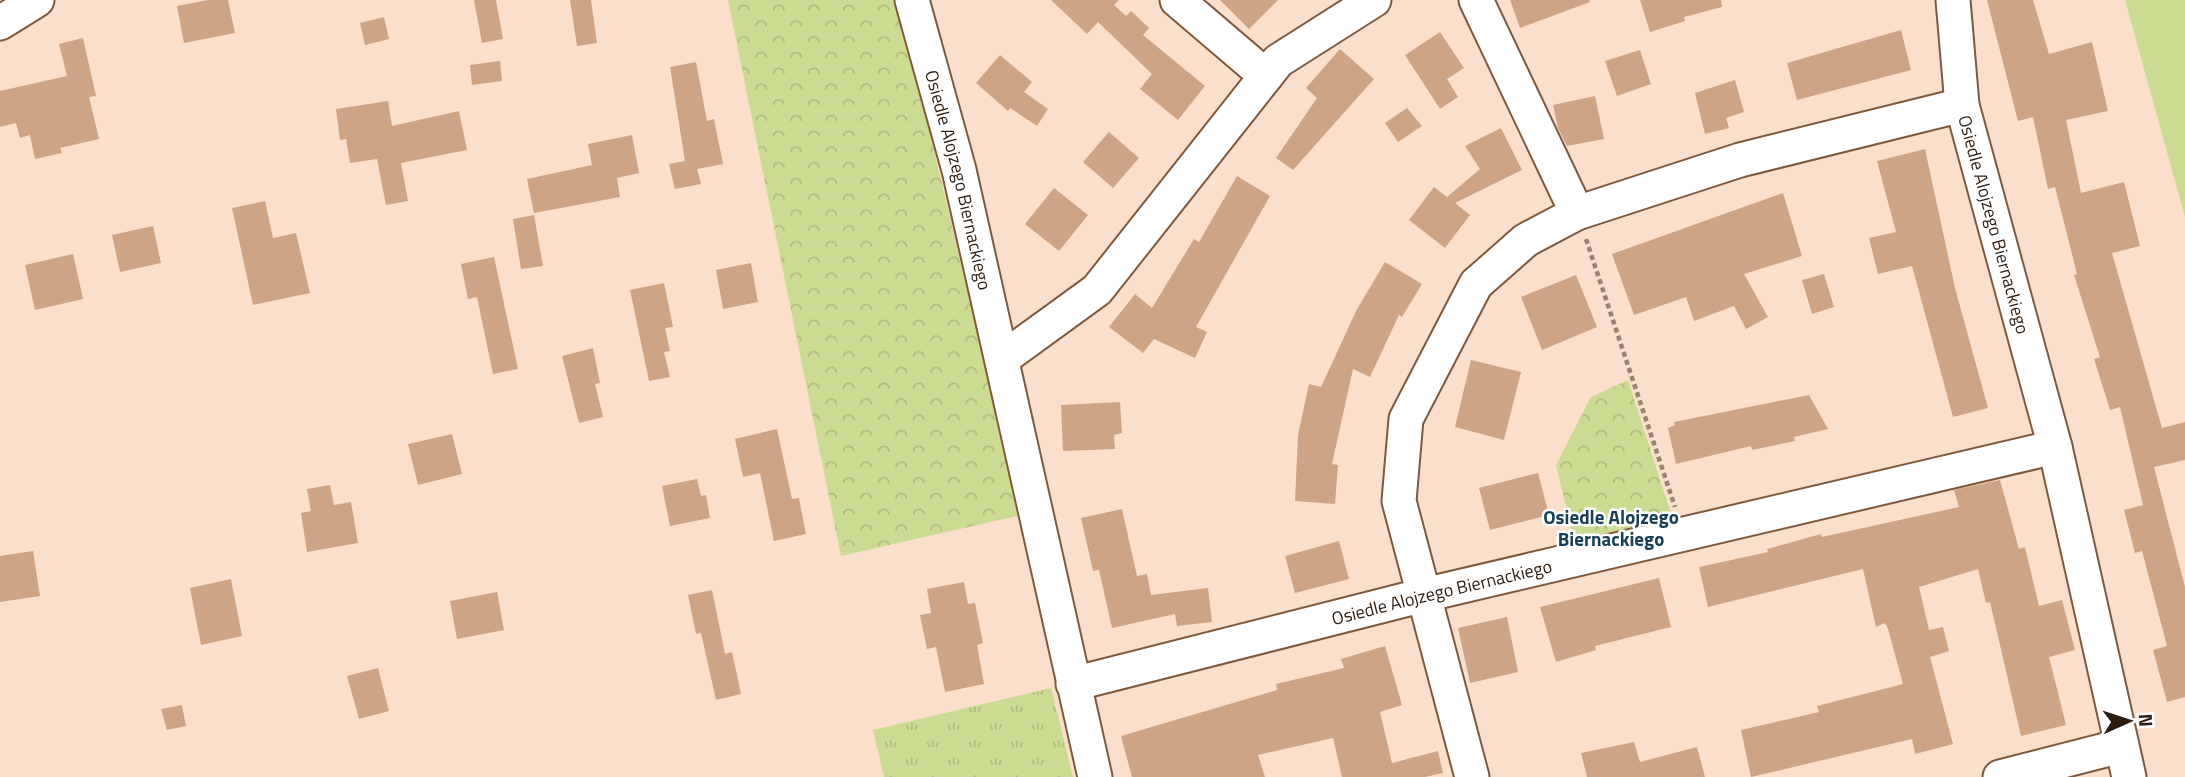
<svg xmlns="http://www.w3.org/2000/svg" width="2185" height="777" font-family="'Titillium Web',sans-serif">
	<defs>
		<pattern id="grass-tufts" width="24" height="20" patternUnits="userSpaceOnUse" patternTransform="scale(1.75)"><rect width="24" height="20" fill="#ccdb92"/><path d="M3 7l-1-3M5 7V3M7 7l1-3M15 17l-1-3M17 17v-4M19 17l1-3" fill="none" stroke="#b0bc7d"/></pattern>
		<pattern id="forest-crowns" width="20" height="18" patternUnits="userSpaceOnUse" patternTransform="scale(1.75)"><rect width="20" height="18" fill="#ccdb92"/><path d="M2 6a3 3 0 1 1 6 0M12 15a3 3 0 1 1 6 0" fill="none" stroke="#b0bc7d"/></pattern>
	</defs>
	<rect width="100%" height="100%" fill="#fadfcc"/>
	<!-- grass -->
	<path fill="url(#grass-tufts)" d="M 1051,688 L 1073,777 L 884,777 L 873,730 Z"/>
	<!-- forest -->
	<path fill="url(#forest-crowns)" d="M 728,0 L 898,0 L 1021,515 L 841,556 Z
		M 1628,380 L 1674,523 L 1576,548 L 1556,465 L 1591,397 Z"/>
	<!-- garden -->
	<path fill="#ccdb92" d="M 2125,0 L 2185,0 L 2185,217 Z"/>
	<!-- building -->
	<path fill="#cea486" d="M 208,0 L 228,0 L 235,33 L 184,43 L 177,6 Z
		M 474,0 L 496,0 L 503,39 L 482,43 Z
		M 570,0 L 591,0 L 597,43 L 577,46 Z
		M 1051,0 L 1119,0 L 1114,5 L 1126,16 L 1131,11 L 1149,28 L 1143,35 L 1205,86 L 1178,120 L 1140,89 L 1152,74 L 1098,22 L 1087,34 Z
		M 1220,0 L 1278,0 L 1249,29 Z
		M 1510,0 L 1589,0 L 1590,2 L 1520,28 Z
		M 1640,0 L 1721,0 L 1722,7 L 1684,17 L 1685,21 L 1650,32 Z
		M 1987,0 L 2033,0 L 2049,54 L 2092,42 L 2108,111 L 2066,120 L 2081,193 L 2124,182 L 2140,246 L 2112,253 L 2162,428 L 2185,422 L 2185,460 L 2154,467 L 2185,587 L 2185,697 L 2167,702 L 2153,650 L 2167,646 L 2142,551 L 2135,553 L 2124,510 L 2143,505 L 2120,407 L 2110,410 L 2094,359 L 2100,357 L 2074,275 L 2077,274 L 2055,187 L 2048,189 L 2033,117 L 2018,121 Z
		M 384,17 L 389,39 L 365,45 L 360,23 Z
		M 1901,30 L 1911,70 L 1797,100 L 1787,63 Z
		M 1440,32 L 1464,68 L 1447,79 L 1458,97 L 1440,109 L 1405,55 Z
		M 83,38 L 96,96 L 89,97 L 99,139 L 60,148 L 62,153 L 35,159 L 30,135 L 20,138 L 16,123 L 0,127 L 0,91 L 67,76 L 59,44 Z
		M 1340,49 L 1374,79 L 1293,170 L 1276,158 L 1317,98 L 1306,88 Z
		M 1640,50 L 1651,84 L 1617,96 L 1605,61 Z
		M 1000,55 L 1032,82 L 1024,92 L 1048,109 L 1037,126 L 1010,108 L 1008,111 L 976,83 Z
		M 500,61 L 502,81 L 472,85 L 470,65 Z
		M 696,62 L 707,121 L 714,119 L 723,164 L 697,169 L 701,184 L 675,189 L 669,164 L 685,161 L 670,67 Z
		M 1735,80 L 1744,112 L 1726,118 L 1729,128 L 1705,134 L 1695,93 Z
		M 1595,96 L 1604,139 L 1567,146 L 1558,128 L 1553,105 Z
		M 388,101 L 392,126 L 459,111 L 467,150 L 401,163 L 408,201 L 386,205 L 377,159 L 350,163 L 346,139 L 340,140 L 336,109 Z
		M 1407,108 L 1422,126 L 1398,142 L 1385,123 Z
		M 1501,128 L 1522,170 L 1455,203 L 1470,215 L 1445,248 L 1409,220 L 1434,187 L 1447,197 L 1480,169 L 1465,146 Z
		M 1109,132 L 1139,158 L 1113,188 L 1083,162 Z
		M 632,135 L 639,173 L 617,178 L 620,197 L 534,213 L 527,179 L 592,165 L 588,144 Z
		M 1925,149 L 1955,288 L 1988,408 L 1953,417 L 1912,266 L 1878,274 L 1869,238 L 1896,232 L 1877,161 Z
		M 1237,176 L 1270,196 L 1196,327 L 1207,332 L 1195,358 L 1154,339 L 1143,353 L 1109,327 L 1135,294 L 1152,308 L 1194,239 L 1199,242 Z
		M 1054,188 L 1088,215 L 1059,251 L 1025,224 Z
		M 1783,193 L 1802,256 L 1744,274 L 1768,317 L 1746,329 L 1734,306 L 1694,321 L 1686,297 L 1634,315 L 1612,254 Z
		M 265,201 L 273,238 L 296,233 L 310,293 L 253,305 L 232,208 Z
		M 534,215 L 543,266 L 521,269 L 513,219 Z
		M 153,226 L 161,263 L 120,272 L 112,235 Z
		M 73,254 L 83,299 L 35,310 L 25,265 Z
		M 494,257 L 518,369 L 493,374 L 477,297 L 468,299 L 461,264 Z
		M 1385,262 L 1422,284 L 1402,317 L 1399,315 L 1370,377 L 1353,369 L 1332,464 L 1338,465 L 1335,504 L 1295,501 L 1298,435 L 1309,384 L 1321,387 L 1356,311 Z
		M 751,263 L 758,302 L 723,309 L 716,270 Z
		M 1824,274 L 1834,307 L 1812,314 L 1802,280 Z
		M 1576,275 L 1597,327 L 1542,350 L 1521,297 Z
		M 664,283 L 673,327 L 665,328 L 670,351 L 664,352 L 670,377 L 649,381 L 630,290 Z
		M 593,348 L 600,383 L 595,384 L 603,417 L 579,423 L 562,356 Z
		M 1471,360 L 1521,372 L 1504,440 L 1455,427 Z
		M 1809,395 L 1828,429 L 1794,437 L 1795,441 L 1752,450 L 1751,446 L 1676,464 L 1668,428 L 1675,425 L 1674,422 Z
		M 1120,402 L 1122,433 L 1114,435 L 1115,449 L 1063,451 L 1061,405 Z
		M 777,429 L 792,499 L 799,498 L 806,534 L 774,541 L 760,473 L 743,477 L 735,439 Z
		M 452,434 L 462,474 L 418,485 L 408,444 Z
		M 1538,473 L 1549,515 L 1490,530 L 1479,488 Z
		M 697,479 L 701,496 L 706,495 L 710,518 L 670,526 L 662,486 Z
		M 2000,480 L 2019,549 L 2025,547 L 2039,606 L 2062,600 L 2075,650 L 2049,657 L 2066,725 L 2021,736 L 1990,602 L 1986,603 L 1978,569 L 1919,587 L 1929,630 L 1943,627 L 1949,651 L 1930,657 L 1953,744 L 1915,754 L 1912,739 L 1751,777 L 1741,730 L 1819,712 L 1817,706 L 1903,684 L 1888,629 L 1885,623 L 1876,627 L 1863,569 L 1708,607 L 1699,567 L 1768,552 L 1767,549 L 1821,534 L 1822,537 L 1959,507 L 1954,490 Z
		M 330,485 L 334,505 L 351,502 L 358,543 L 307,552 L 301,513 L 311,511 L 307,489 Z
		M 1122,509 L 1137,576 L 1147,574 L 1151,595 L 1208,588 L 1212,622 L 1177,626 L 1175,614 L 1112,628 L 1099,570 L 1093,571 L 1081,518 Z
		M 1339,541 L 1349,579 L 1295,593 L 1285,556 Z
		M 33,551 L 40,596 L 0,602 L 0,556 Z
		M 1659,578 L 1671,627 L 1595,646 L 1596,650 L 1556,662 L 1540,607 Z
		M 231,579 L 242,636 L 201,645 L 190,588 Z
		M 964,582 L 968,604 L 975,603 L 983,643 L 977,645 L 984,684 L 945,692 L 936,647 L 927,649 L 920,615 L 931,613 L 927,589 Z
		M 712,590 L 725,654 L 732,652 L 741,694 L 716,700 L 701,633 L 696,634 L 688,595 Z
		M 497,592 L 504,630 L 457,639 L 450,601 Z
		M 1507,617 L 1518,672 L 1470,683 L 1458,628 Z
		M 1385,646 L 1402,705 L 1380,712 L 1392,763 L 1438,751 L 1443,773 L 1425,777 L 1342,777 L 1333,738 L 1258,755 L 1265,777 L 1132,777 L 1121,736 L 1277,690 L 1276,684 L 1344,668 L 1341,659 Z
		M 378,668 L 389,711 L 359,719 L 347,676 Z
		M 182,705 L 186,726 L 167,730 L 161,709 Z
		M 1634,742 L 1640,762 L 1697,747 L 1705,777 L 1587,777 L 1581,753 Z"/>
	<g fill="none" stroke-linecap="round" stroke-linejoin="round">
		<defs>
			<g id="minor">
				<path id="s1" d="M 912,0 L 959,170 L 1095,777"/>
				<path d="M 1177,0 L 1266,76"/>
				<path d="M 1476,0 L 1577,213"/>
				<path id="s2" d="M 1953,0 L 1962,105 L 2055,447 L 2129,777"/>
				<path d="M 0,23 L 37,0"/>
				<path d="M 1002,359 L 1097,290 L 1278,61 L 1374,0"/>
				<path id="s3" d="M 1073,684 L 1424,595 L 2055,447"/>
				<path d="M 1472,777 L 1399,501 L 1406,419 L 1476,284 L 1526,240 L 1577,213 L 1740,160 L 1962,105"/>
				<path d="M 2000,777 L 2121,746"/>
			</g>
		</defs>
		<!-- minor casing -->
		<use href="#minor" stroke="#7f593d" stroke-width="37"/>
		<!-- path -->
		<path stroke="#988272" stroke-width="4.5" stroke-dasharray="5 3.5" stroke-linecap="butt" d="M 1586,239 L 1675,507"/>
		<!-- minor -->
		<use href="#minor" stroke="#fff" stroke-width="33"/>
	</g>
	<g text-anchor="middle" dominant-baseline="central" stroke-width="5" stroke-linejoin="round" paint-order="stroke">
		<!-- street labels -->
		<g font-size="18" fill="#2d1d11" stroke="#fff">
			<text stroke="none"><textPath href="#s1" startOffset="186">Osiedle Alojzego Biernackiego</textPath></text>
			<text stroke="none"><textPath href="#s2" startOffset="229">Osiedle Alojzego Biernackiego</textPath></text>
			<text stroke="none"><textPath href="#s3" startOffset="380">Osiedle Alojzego Biernackiego</textPath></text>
		</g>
		<!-- neighbourhood labels -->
		<g font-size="19" font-weight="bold" fill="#173f56" stroke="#fff">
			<text x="1611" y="516">Osiedle Alojzego<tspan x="1611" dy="22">Biernackiego</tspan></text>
		</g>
	</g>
	<!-- north arrow -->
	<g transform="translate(2129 721) rotate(87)" stroke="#ffffff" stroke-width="5" paint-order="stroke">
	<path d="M0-5L12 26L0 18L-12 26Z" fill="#2d1d11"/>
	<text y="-10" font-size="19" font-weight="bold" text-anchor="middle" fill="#2d1d11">N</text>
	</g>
</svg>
